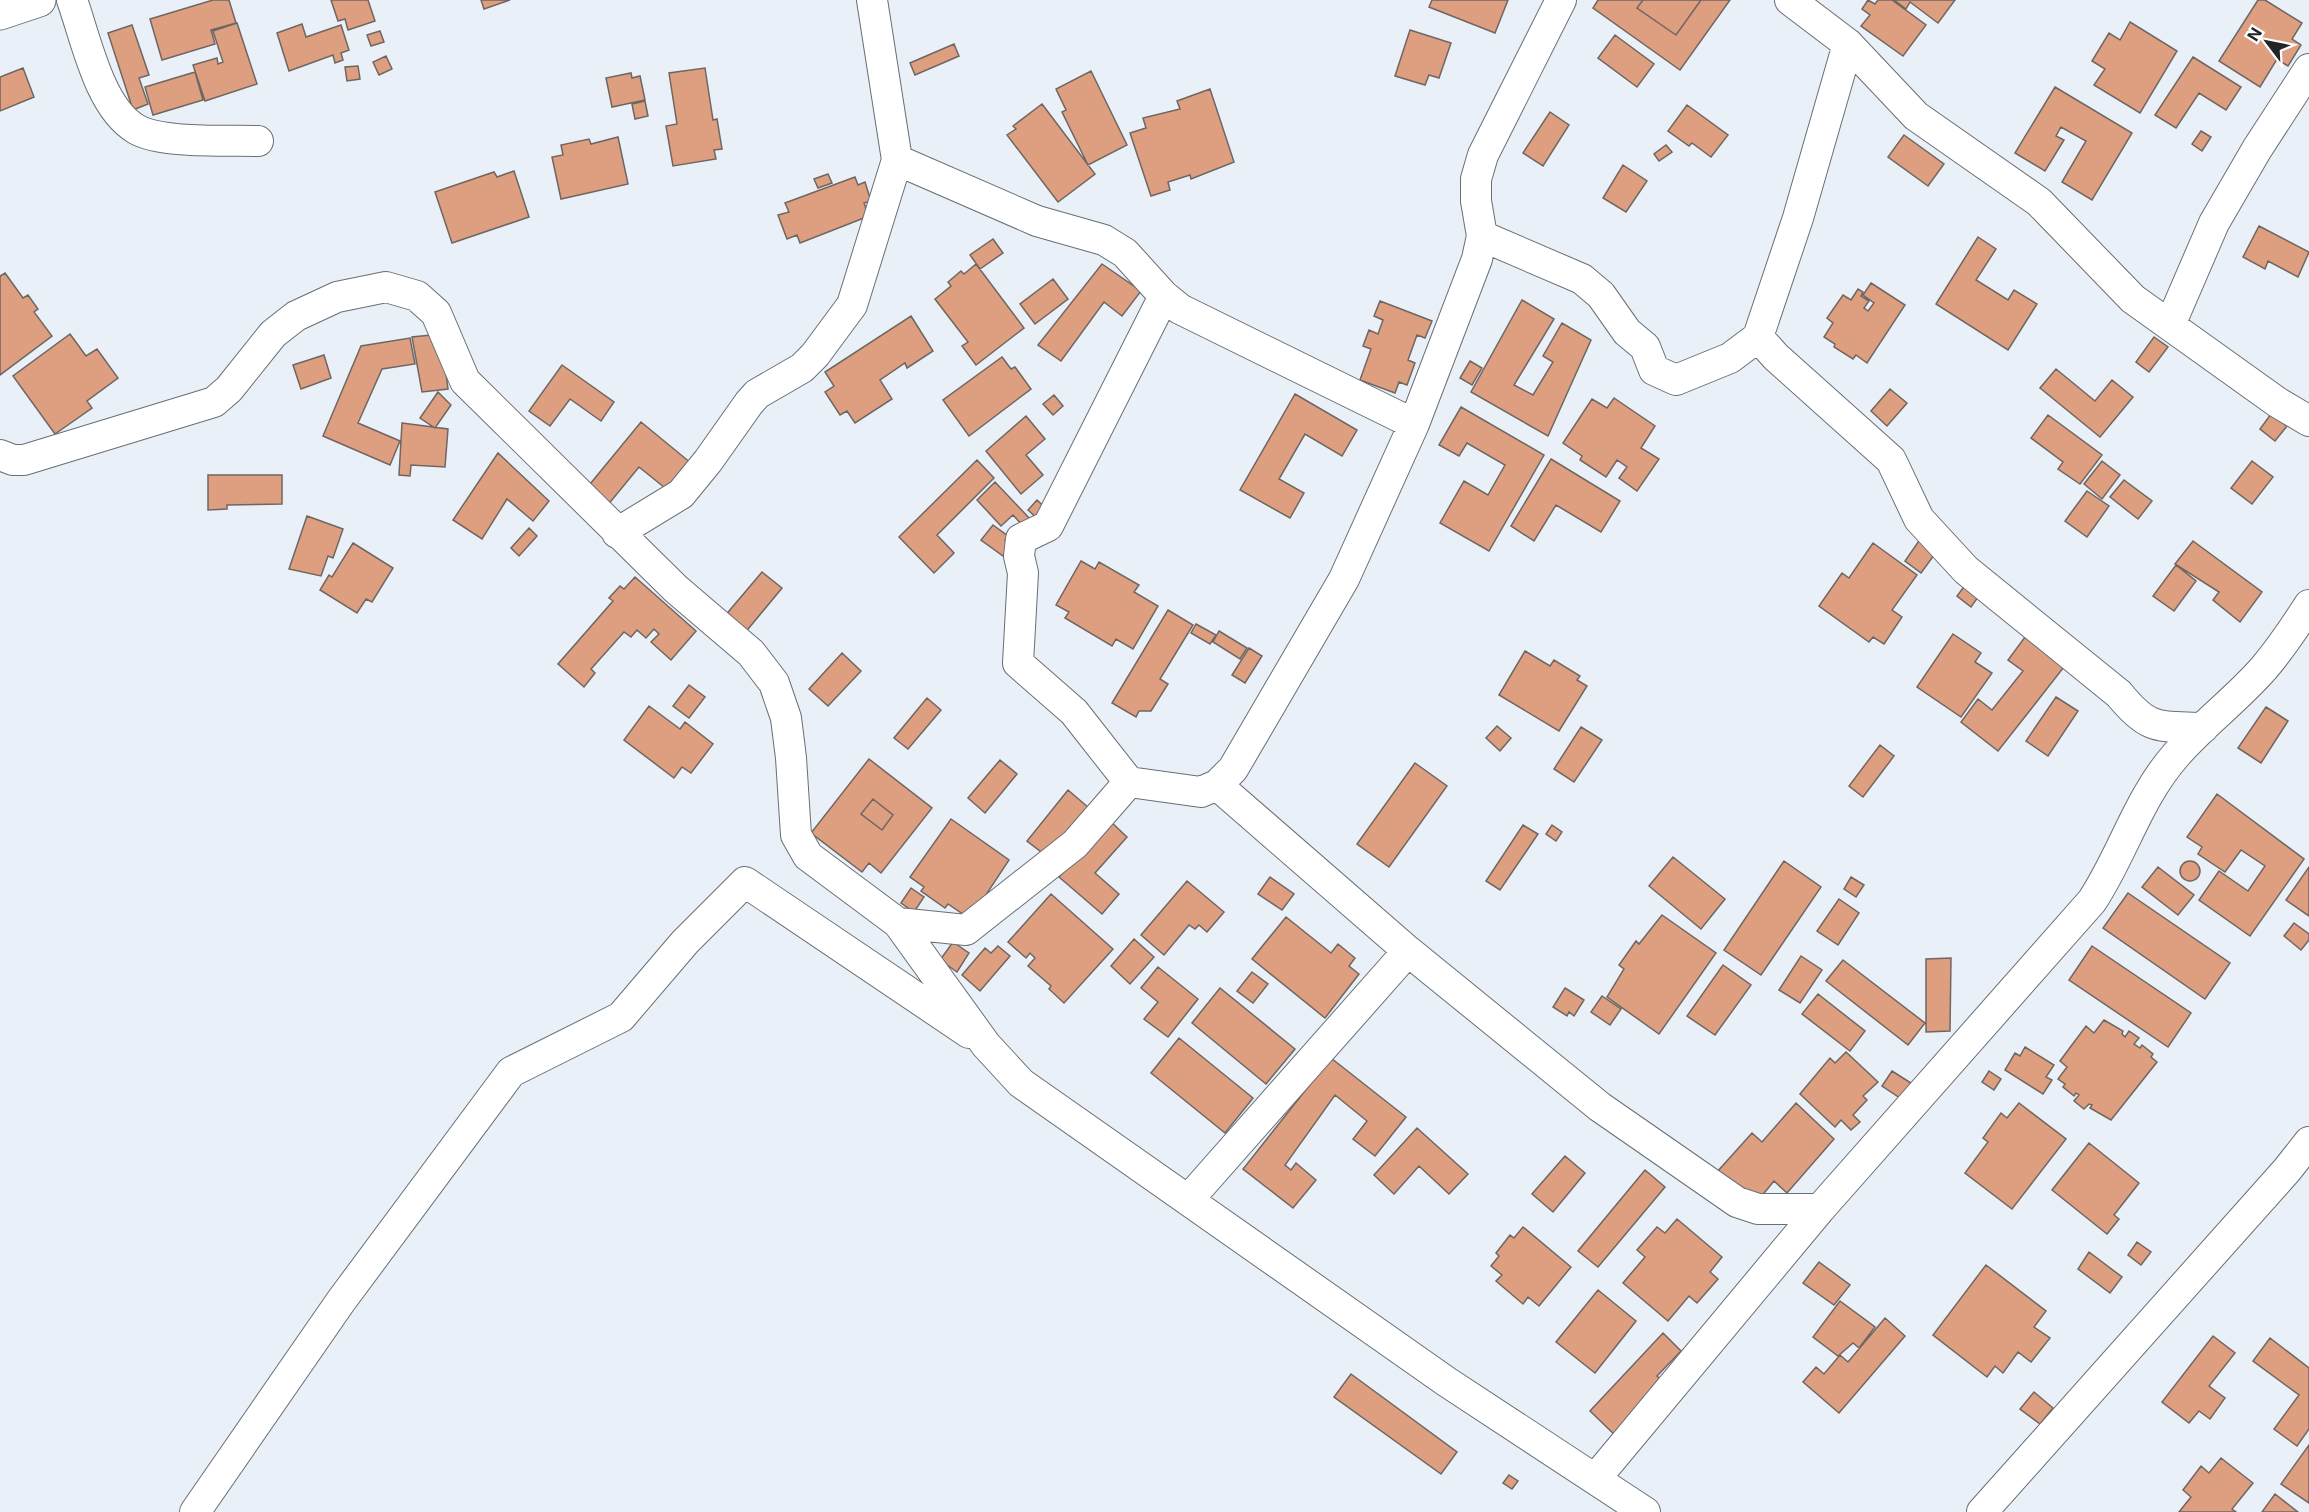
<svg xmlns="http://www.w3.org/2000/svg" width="2309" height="1512" font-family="Inter,sans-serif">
	<rect width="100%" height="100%" fill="#e9f0f7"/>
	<!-- building -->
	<path fill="#de9f81" stroke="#6f6662" stroke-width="1.5" fill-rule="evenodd" d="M 213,0 L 229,0 L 236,23 L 211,30 L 215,44 L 162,60 L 150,19 Z
		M 331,0 L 368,0 L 375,21 L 348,30 L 345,19 L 338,21 Z
		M 481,0 L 510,0 L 484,9 Z
		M 1432,0 L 1508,0 L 1495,33 L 1429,7 Z
		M 1598,0 L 1643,0 L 1637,8 L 1676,35 L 1701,0 L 1730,0 L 1680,70 L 1593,8 Z
		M 1643,0 L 1701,0 L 1676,35 L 1637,8 Z
		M 1868,0 L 1875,4 L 1878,0 L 1892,0 L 1926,25 L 1903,56 L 1861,26 L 1870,15 L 1862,9 Z
		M 1894,0 L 1955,0 L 1938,23 L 1910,2 L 1906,9 Z
		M 2258,0 L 2265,0 L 2302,23 L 2292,39 L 2301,45 L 2288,66 L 2277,59 L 2260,87 L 2219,61 Z
		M 2130,22 L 2177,51 L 2140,113 L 2094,85 L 2105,69 L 2092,61 L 2109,33 L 2120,40 Z
		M 237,23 L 257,84 L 205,101 L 193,65 L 217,58 L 218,64 L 223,62 L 213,31 Z
		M 302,24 L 306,37 L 341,25 L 349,50 L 341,53 L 343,60 L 335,63 L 333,55 L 289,71 L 277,33 Z
		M 132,25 L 149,75 L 139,78 L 148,104 L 133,110 L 108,33 Z
		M 1410,30 L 1451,43 L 1439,78 L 1429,75 L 1425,85 L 1395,76 Z
		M 380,31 L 384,42 L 371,46 L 367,35 Z
		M 1615,35 L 1654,64 L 1637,87 L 1598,58 Z
		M 954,44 L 959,56 L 915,75 L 910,63 Z
		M 386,56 L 392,69 L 379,75 L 373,62 Z
		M 2193,57 L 2241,87 L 2226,110 L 2199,93 L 2176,128 L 2155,115 Z
		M 358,66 L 360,79 L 347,81 L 345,67 Z
		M 23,68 L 34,97 L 0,111 L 0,77 Z
		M 705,68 L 713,120 L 717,119 L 722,149 L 714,150 L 716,159 L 673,166 L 666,126 L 677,124 L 669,73 Z
		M 1091,71 L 1127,145 L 1088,165 L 1062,112 L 1066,110 L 1056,89 Z
		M 195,72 L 203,100 L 153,115 L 145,87 Z
		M 631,73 L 632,78 L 640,76 L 645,100 L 612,107 L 606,78 Z
		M 2055,87 L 2132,133 L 2092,200 L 2062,182 L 2086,141 L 2061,127 L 2056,136 L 2064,140 L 2045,171 L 2015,153 Z
		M 1210,89 L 1234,162 L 1191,179 L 1190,175 L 1168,182 L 1170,190 L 1151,196 L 1130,133 L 1146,128 L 1143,118 L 1180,109 L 1177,101 Z
		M 645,101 L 648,116 L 635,119 L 632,104 Z
		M 1042,104 L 1095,174 L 1058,202 L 1007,135 L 1016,129 L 1013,126 Z
		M 1687,105 L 1728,135 L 1711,157 L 1692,143 L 1689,146 L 1668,131 Z
		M 1550,112 L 1569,125 L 1543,166 L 1523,153 Z
		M 2201,131 L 2211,137 L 2202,151 L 2192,144 Z
		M 1904,135 L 1944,164 L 1928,186 L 1888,157 Z
		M 618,137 L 628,184 L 561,199 L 552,157 L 563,155 L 561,145 L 589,139 L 591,144 Z
		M 1666,145 L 1672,152 L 1659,161 L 1654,154 Z
		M 1623,165 L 1647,181 L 1626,212 L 1603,198 Z
		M 514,171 L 529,217 L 452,243 L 435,192 L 494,172 L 497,177 Z
		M 828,174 L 832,183 L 818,188 L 814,179 Z
		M 855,177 L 858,185 L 865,182 L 871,201 L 864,203 L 869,216 L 800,243 L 797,235 L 787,239 L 778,215 L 789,212 L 785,203 Z
		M 2259,226 L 2309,252 L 2298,277 L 2268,261 L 2265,269 L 2243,257 Z
		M 1978,237 L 1996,249 L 1976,280 L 2008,300 L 2014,290 L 2037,304 L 2008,350 L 1936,304 Z
		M 993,239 L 1003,253 L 980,269 L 970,255 Z
		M 976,264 L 1024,328 L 976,365 L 962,346 L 968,342 L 935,299 L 951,286 L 948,282 L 961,271 L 964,274 Z
		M 1102,264 L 1141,291 L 1122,316 L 1104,302 L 1061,361 L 1038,345 Z
		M 5,273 L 23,298 L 28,295 L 38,309 L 34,312 L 52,336 L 0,375 L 0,276 Z
		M 1053,279 L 1068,299 L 1035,324 L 1020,304 Z
		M 1871,283 L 1905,305 L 1867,363 L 1856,355 L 1853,359 L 1834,347 L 1835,344 L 1824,337 L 1833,323 L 1827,318 L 1843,295 L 1851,300 L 1858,289 L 1863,292 L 1861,296 L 1869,301 L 1864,308 L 1868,311 L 1874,303 L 1863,295 Z
		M 1522,300 L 1554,319 L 1514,385 L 1533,395 L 1553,362 L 1543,356 L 1562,323 L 1591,340 L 1548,436 L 1471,392 Z
		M 1380,301 L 1432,321 L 1425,338 L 1417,335 L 1408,360 L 1415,363 L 1407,385 L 1399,382 L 1395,393 L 1360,380 L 1371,349 L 1363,346 L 1369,330 L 1378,334 L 1383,320 L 1374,316 Z
		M 911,316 L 933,351 L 907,368 L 905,363 L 880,380 L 892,399 L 855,423 L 847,411 L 840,415 L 825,392 L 834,386 L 825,372 Z
		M 70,334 L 86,356 L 97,349 L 118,378 L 87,401 L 92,408 L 55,434 L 13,376 Z
		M 441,334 L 448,389 L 422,392 L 412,337 Z
		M 2154,337 L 2168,347 L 2149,372 L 2136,362 Z
		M 410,338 L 415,364 L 382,369 L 358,423 L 400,441 L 390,465 L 323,436 L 361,346 Z
		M 324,355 L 331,378 L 301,389 L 293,365 Z
		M 1002,357 L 1011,369 L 1015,367 L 1031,389 L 969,436 L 943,400 Z
		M 1470,361 L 1482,368 L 1472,385 L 1460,378 Z
		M 562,365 L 614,402 L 601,421 L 570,399 L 550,426 L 529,411 Z
		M 2056,369 L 2095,401 L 2112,380 L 2133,397 L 2100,437 L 2040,388 Z
		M 1890,389 L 1907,403 L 1887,426 L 1871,411 Z
		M 438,392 L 451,405 L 435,428 L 420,418 Z
		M 1295,394 L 1357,430 L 1342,456 L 1305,434 L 1279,479 L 1304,493 L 1290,518 L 1240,490 Z
		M 1054,395 L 1063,406 L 1053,415 L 1043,404 Z
		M 1614,398 L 1655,426 L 1641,448 L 1659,459 L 1637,491 L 1619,478 L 1627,467 L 1617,460 L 1606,477 L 1580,460 L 1582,456 L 1563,443 L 1592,399 L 1607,408 Z
		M 1461,407 L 1544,455 L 1489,551 L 1440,523 L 1464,481 L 1488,495 L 1505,465 L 1467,443 L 1459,456 L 1439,445 Z
		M 2271,414 L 2287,426 L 2275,441 L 2260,429 Z
		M 2048,415 L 2102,455 L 2080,484 L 2058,469 L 2063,462 L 2031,438 Z
		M 1026,416 L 1045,439 L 1026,455 L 1043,475 L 1021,494 L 986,451 Z
		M 641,422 L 697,468 L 675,496 L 639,467 L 607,506 L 586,489 Z
		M 402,423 L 448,429 L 445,467 L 411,465 L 410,476 L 399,475 Z
		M 498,453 L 549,501 L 533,521 L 507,499 L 482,539 L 453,520 Z
		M 1551,459 L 1620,501 L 1601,532 L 1556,505 L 1534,541 L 1511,526 Z
		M 977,460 L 994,478 L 937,535 L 954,553 L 934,573 L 899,537 Z
		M 2102,461 L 2120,475 L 2102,499 L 2084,484 Z
		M 2252,461 L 2273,477 L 2252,504 L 2231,488 Z
		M 208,475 L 282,475 L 282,504 L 227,505 L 227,509 L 208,510 Z
		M 2124,480 L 2152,501 L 2138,519 L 2110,497 Z
		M 995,482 L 1031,520 L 1024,527 L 1013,515 L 1001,526 L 977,500 Z
		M 2087,491 L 2109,506 L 2087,537 L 2065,521 Z
		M 1037,500 L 1051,513 L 1042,523 L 1028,510 Z
		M 307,516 L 343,529 L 333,558 L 328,556 L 321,576 L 289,569 Z
		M 993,525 L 1008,536 L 1005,540 L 1012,545 L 1003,556 L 981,540 Z
		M 529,528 L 537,536 L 519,556 L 511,548 Z
		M 1923,535 L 1940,547 L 1921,573 L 1905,561 Z
		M 2193,541 L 2262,592 L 2240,622 L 2213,600 L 2219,592 L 2175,564 Z
		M 353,543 L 393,568 L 372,602 L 366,599 L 357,613 L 320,590 L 329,575 L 332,577 Z
		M 1873,543 L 1917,575 L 1892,610 L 1902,617 L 1884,644 L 1873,637 L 1869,642 L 1819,606 L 1842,573 L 1849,578 Z
		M 1081,561 L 1095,569 L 1099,562 L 1139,585 L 1134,592 L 1158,606 L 1133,649 L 1116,639 L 1112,646 L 1065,618 L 1069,612 L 1056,605 Z
		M 2176,565 L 2196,581 L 2174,611 L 2153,596 Z
		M 762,572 L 782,588 L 744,634 L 724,617 Z
		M 635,577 L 696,631 L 671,660 L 651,642 L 659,634 L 654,629 L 646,638 L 637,630 L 631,637 L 624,632 L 591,669 L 595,673 L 584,687 L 558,664 L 613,601 L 609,598 L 620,586 L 624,589 Z
		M 1969,580 L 1983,590 L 1971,607 L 1957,596 Z
		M 1168,610 L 1193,625 L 1160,679 L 1168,684 L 1151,711 L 1139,711 L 1136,717 L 1112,703 Z
		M 1196,624 L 1216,635 L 1210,644 L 1191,633 Z
		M 1219,631 L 1247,648 L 1240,659 L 1213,642 Z
		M 1953,634 L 1981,653 L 1975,662 L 1992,673 L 1961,717 L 1917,687 Z
		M 2025,637 L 2064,667 L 1998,751 L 1961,722 L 1978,699 L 1992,710 L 2023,671 L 2008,660 Z
		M 1249,648 L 1262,656 L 1245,683 L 1232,675 Z
		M 1525,651 L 1550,666 L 1554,660 L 1580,676 L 1577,680 L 1587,686 L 1559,731 L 1499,695 Z
		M 842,653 L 861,671 L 828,706 L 809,689 Z
		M 689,685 L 705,697 L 689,718 L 673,706 Z
		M 2056,697 L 2078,711 L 2048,756 L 2026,741 Z
		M 927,698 L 941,710 L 908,749 L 894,738 Z
		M 649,706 L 680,729 L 685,722 L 713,744 L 691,773 L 682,767 L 674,778 L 624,740 Z
		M 2266,707 L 2288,721 L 2261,763 L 2238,748 Z
		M 1497,726 L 1511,738 L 1500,751 L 1486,738 Z
		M 1581,727 L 1602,740 L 1574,782 L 1554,769 Z
		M 1880,745 L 1894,756 L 1863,797 L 1849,786 Z
		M 869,759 L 932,808 L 881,873 L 869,863 L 862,872 L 811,833 ZM 873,799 L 893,815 L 882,830 L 861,814 Z
		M 1000,760 L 1017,774 L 985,813 L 968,798 Z
		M 1415,763 L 1447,786 L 1389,867 L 1357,844 Z
		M 1068,790 L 1089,808 L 1049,858 L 1027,841 Z
		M 2217,794 L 2304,859 L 2250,936 L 2199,900 L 2219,871 L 2248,891 L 2265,866 L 2241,850 L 2225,872 L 2198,854 L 2202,847 L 2187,837 Z
		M 873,799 L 893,815 L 882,830 L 861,814 Z
		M 951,819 L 1009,860 L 970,919 L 948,904 L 945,908 L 921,891 L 924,887 L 910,877 Z
		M 1109,820 L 1127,837 L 1095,873 L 1119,894 L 1102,914 L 1059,877 Z
		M 1523,825 L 1538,834 L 1500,890 L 1486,881 Z
		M 1552,825 L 1562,832 L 1556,841 L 1546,834 Z
		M 1673,857 L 1725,899 L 1701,929 L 1649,886 Z
		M 1784,861 L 1821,887 L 1761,975 L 1724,950 Z
		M2180 871a10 10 0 1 1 20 0a10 10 0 1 1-20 0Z
		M 2158,867 L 2194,895 L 2178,915 L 2142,887 Z
		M 2309,867 L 2309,916 L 2286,900 Z
		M 1270,877 L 1294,894 L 1282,910 L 1258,894 Z
		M 1851,877 L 1864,885 L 1856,897 L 1844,889 Z
		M 1187,881 L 1224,912 L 1207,932 L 1199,925 L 1195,929 L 1189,925 L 1164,955 L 1141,935 Z
		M 911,888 L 924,897 L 914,912 L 901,903 Z
		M 2128,893 L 2230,963 L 2205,999 L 2103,928 Z
		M 1051,894 L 1113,949 L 1064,1003 L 1049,989 L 1051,986 L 1028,966 L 1035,958 L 1030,953 L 1026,958 L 1008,942 Z
		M 1839,899 L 1859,913 L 1838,945 L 1817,931 Z
		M 1662,915 L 1716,953 L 1659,1034 L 1607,997 L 1624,969 L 1619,965 L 1636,941 L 1639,944 Z
		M 1286,917 L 1331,953 L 1338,944 L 1355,958 L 1349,966 L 1359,974 L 1325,1018 L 1252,959 Z
		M 2294,923 L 2309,934 L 2309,940 L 2301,950 L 2284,936 Z
		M 1134,939 L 1154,957 L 1130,984 L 1111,966 Z
		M 953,942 L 969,953 L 957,972 L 940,960 Z
		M 998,946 L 1010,956 L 980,991 L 962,975 L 985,948 L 991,953 Z
		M 2092,946 L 2191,1013 L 2168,1047 L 2069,980 Z
		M 1801,956 L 1822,970 L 1800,1003 L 1779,990 Z
		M 1951,958 L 1950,1031 L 1926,1032 L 1926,959 Z
		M 1843,960 L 1925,1023 L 1908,1045 L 1826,981 Z
		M 1723,965 L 1751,985 L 1715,1035 L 1687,1016 Z
		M 1158,967 L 1198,999 L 1168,1037 L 1144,1019 L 1158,1002 L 1141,988 Z
		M 1252,972 L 1268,984 L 1253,1003 L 1237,991 Z
		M 1220,988 L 1295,1049 L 1266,1084 L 1192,1023 Z
		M 1565,988 L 1584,1000 L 1574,1016 L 1569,1012 L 1567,1016 L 1553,1007 Z
		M 1818,994 L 1865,1031 L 1850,1051 L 1802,1014 Z
		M 1602,996 L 1621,1009 L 1610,1025 L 1591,1012 Z
		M 2104,1020 L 2123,1031 L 2122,1034 L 2125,1037 L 2129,1031 L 2139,1038 L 2134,1044 L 2140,1048 L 2142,1045 L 2153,1054 L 2151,1057 L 2157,1062 L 2111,1120 L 2090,1108 L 2092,1105 L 2089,1104 L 2084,1109 L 2074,1101 L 2079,1095 L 2076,1093 L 2074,1096 L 2063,1087 L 2065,1084 L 2058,1079 L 2067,1067 L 2060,1061 L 2086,1026 L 2094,1033 Z
		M 1179,1038 L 1253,1098 L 1225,1133 L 1151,1073 Z
		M 2025,1047 L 2054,1065 L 2046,1077 L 2052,1080 L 2043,1094 L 2005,1070 L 2015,1053 L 2020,1056 Z
		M 1846,1052 L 1878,1082 L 1863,1096 L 1867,1100 L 1853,1115 L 1860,1122 L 1851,1130 L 1841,1120 L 1835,1127 L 1800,1094 L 1830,1058 L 1835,1063 Z
		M 1331,1058 L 1406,1117 L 1375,1156 L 1353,1139 L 1367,1121 L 1335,1095 L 1285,1165 L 1291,1170 L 1296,1163 L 1316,1180 L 1293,1208 L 1243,1169 Z
		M 1892,1071 L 1914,1085 L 1903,1100 L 1882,1086 Z
		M 1989,1071 L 2001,1079 L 1994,1090 L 1982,1082 Z
		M 1796,1103 L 1834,1139 L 1787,1193 L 1774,1181 L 1760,1198 L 1735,1188 L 1717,1172 L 1752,1133 L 1762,1142 Z
		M 2019,1103 L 2066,1139 L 2012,1209 L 1965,1173 L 1988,1142 L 1983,1138 L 2001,1113 L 2007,1118 Z
		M 1417,1128 L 1468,1174 L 1449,1194 L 1419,1166 L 1394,1194 L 1374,1175 Z
		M 2089,1143 L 2139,1183 L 2114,1215 L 2119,1219 L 2107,1234 L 2052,1190 Z
		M 1565,1156 L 1585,1173 L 1553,1212 L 1532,1194 Z
		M 1645,1170 L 1665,1187 L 1598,1267 L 1578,1251 Z
		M 1677,1219 L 1722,1257 L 1710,1272 L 1718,1279 L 1697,1303 L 1689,1296 L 1668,1321 L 1623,1283 L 1645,1257 L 1637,1250 L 1657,1227 L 1665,1233 Z
		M 1523,1227 L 1571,1267 L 1539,1306 L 1528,1297 L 1523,1304 L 1496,1281 L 1502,1275 L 1491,1266 L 1499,1256 L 1496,1253 L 1510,1235 L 1514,1238 Z
		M 2137,1242 L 2151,1252 L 2141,1265 L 2128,1255 Z
		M 2089,1252 L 2122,1277 L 2110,1293 L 2078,1269 Z
		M 1819,1262 L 1850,1285 L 1834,1305 L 1803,1283 Z
		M 1986,1265 L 2046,1311 L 2034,1327 L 2050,1338 L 2031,1362 L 2018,1352 L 2003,1373 L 1995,1366 L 1987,1377 L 1933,1335 Z
		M 1598,1290 L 1636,1321 L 1595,1373 L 1556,1342 Z
		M 1840,1301 L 1875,1327 L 1859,1348 L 1853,1343 L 1838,1356 L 1813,1337 Z
		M 1885,1318 L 1905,1336 L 1839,1413 L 1803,1382 L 1816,1367 L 1824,1374 L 1840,1355 L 1848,1362 Z
		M 1663,1333 L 1681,1351 L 1657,1376 L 1669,1388 L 1618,1438 L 1590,1411 Z
		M 2213,1336 L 2235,1353 L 2209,1386 L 2225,1398 L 2210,1419 L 2199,1411 L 2189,1423 L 2162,1402 Z
		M 2270,1338 L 2309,1368 L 2309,1429 L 2297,1446 L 2274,1429 L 2299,1395 L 2253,1361 Z
		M 1351,1374 L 1457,1452 L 1441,1474 L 1334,1397 Z
		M 2034,1392 L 2053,1408 L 2040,1424 L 2020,1409 Z
		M 2309,1445 L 2309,1503 L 2281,1484 Z
		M 2221,1458 L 2253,1483 L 2232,1509 L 2236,1512 L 2179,1512 L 2191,1497 L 2183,1490 L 2201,1466 L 2209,1473 Z
		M 1509,1475 L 1518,1481 L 1512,1489 L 1503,1483 Z
		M 2275,1494 L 2298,1512 L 2262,1512 Z"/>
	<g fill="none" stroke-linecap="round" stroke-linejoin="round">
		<defs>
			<path id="minor" d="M 72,0 C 86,39 99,107 136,129 C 161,144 228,140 258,141
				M 1790,0 L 1848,44 L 1916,116 L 2039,202 L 2133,299 L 2277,402 L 2309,421
				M 897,160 L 1037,221 L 1104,240 L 1125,253 L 1164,296 L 1180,309 L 1414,424
				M 1482,236 L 1582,279 L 1601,295 L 1627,332 L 1645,347 L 1654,370 L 1676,380 L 1730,358 L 1758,337 L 1776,357 L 1891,460 L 1919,519 L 1966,570 L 2119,694 C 2149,731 2158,726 2203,728
				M 2170,325 L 2214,223 L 2257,149 L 2309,69
				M 1758,337 L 1798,218 L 1848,44
				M 0,455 L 13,460 L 24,460 L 214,402 L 229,389 L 273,334 L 296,316 L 337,297 L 386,287 L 417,296 L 436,313 L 465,381 L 676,589 L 751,653 L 774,683 L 786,718 L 791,758 L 796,835 L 808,856 L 898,923 L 986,1045 L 1021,1083 L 1447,1382 L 1645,1512
				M 617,533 L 681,494 L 708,461 L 749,403 L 757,394 L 802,368 L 815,355 L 852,305 L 897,160 L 872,0
				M 1129,782 L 1074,712 L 1018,663 L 1023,573 L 1019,556 L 1021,539 L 1048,526 L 1164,296
				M 1217,785 L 1408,951 L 1600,1107 L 1639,1134 L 1737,1202 L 1758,1209 L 1820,1209
				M 898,923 L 966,930 L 1075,844 L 1129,782 L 1201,792 L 1217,785 L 1233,769 L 1344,579 L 1414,424 L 1477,259 L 1482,236 L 1476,201 L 1476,179 L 1483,155 L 1561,0
				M 1188,1200 L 1408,951
				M 1596,1478 L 1820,1209 L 2092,901 C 2123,854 2138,798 2176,755 C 2203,724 2237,699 2264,668 C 2281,648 2295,627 2309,605
				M 195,1512 L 341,1301 L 511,1072 L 621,1017 L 685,942 L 745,882 L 969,1033
				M 1982,1512 L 2287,1170 L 2309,1142"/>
			<path id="secondary" d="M 0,13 L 39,0"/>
		</defs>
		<!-- minor casing -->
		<use href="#minor" stroke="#696f75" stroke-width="32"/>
		<!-- secondary casing -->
		<use href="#secondary" stroke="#696f75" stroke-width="35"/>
		<!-- minor -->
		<use href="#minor" stroke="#fff" stroke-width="30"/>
		<!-- secondary -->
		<use href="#secondary" stroke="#fff" stroke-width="33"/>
	</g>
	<!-- north arrow -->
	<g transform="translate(2267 42) rotate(302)" stroke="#ffffff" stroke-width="4.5" paint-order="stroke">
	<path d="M0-4.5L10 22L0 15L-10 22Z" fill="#222527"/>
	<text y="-9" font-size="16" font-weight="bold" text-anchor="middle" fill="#222527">N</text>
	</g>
</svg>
